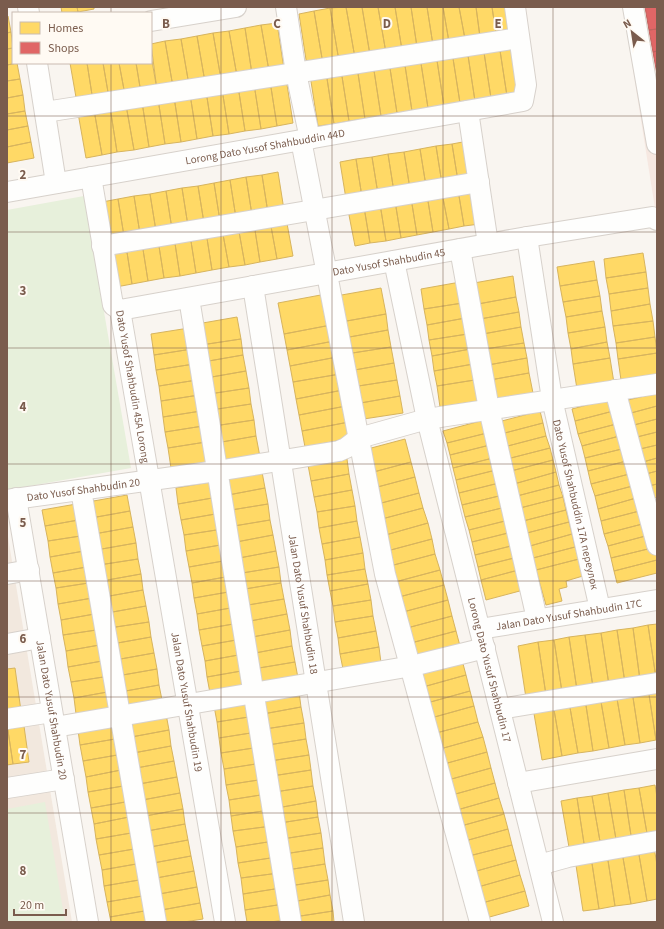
<svg xmlns="http://www.w3.org/2000/svg" width="664" height="929" font-family="'Source Sans 3',sans-serif">
	<rect width="100%" height="100%" fill="#f9f5f0"/>
	<!-- residential -->
	<path fill="#f2e8de" d="M 7,531 L 72,922 L 7,922 Z"/>
	<!-- commercial -->
	<path fill="#f6e8e1" d="M 623,7 L 657,7 L 657,221 Z"/>
	<!-- green -->
	<path fill="#e7f0db" d="M 84,196 L 131,468 L 7,490 L 7,210 Z
		M 45,802 L 65,922 L 7,922 L 7,809 Z"/>
	<!-- homes -->
	<path fill="#ffd966" stroke="#d7b45e" d="M 61,7 L 77,7 L 78,12 L 62,13 Z
		M 77,7 L 94,7 L 94,9 L 78,12 Z
		M 346,7 L 355,58 L 339,61 L 330,8 Z
		M 346,7 L 362,7 L 370,55 L 355,58 Z
		M 362,7 L 378,7 L 386,53 L 370,55 Z
		M 378,7 L 395,7 L 402,50 L 386,53 Z
		M 395,7 L 411,7 L 417,47 L 402,50 Z
		M 411,7 L 427,7 L 433,45 L 417,47 Z
		M 427,7 L 443,7 L 449,42 L 433,45 Z
		M 443,7 L 459,7 L 465,39 L 449,42 Z
		M 459,7 L 476,7 L 480,37 L 465,39 Z
		M 476,7 L 492,7 L 496,34 L 480,37 Z
		M 492,7 L 508,7 L 512,31 L 496,34 Z
		M 330,8 L 339,61 L 323,64 L 314,11 Z
		M 314,11 L 323,64 L 307,66 L 299,14 Z
		M 7,16 L 8,16 L 11,32 L 7,33 Z
		M 277,23 L 284,69 L 269,71 L 261,25 Z
		M 261,25 L 269,71 L 252,74 L 245,28 Z
		M 245,28 L 252,74 L 237,76 L 229,31 Z
		M 229,31 L 237,76 L 221,79 L 213,33 Z
		M 11,32 L 13,48 L 7,49 L 7,33 Z
		M 213,33 L 221,79 L 205,82 L 197,36 Z
		M 197,36 L 205,82 L 189,85 L 181,39 Z
		M 181,39 L 189,85 L 173,87 L 165,41 Z
		M 165,41 L 173,87 L 157,90 L 151,44 Z
		M 515,41 L 523,93 L 507,96 L 499,44 Z
		M 499,44 L 507,96 L 491,98 L 483,46 Z
		M 483,46 L 491,98 L 475,101 L 467,49 Z
		M 13,48 L 13,63 L 17,63 L 7,65 L 7,49 Z
		M 467,49 L 475,101 L 460,103 L 452,52 Z
		M 452,52 L 460,103 L 444,106 L 436,54 Z
		M 436,54 L 444,106 L 428,108 L 420,57 Z
		M 151,55 L 157,90 L 141,93 L 136,63 L 151,63 Z
		M 420,57 L 428,108 L 412,111 L 404,59 Z
		M 404,59 L 412,111 L 397,113 L 389,62 Z
		M 389,62 L 397,113 L 381,116 L 373,64 Z
		M 17,63 L 20,79 L 7,81 L 7,65 Z
		M 70,63 L 87,63 L 93,101 L 77,103 Z
		M 87,63 L 103,63 L 109,98 L 93,101 Z
		M 103,63 L 119,63 L 125,95 L 109,98 Z
		M 119,63 L 136,63 L 141,93 L 125,95 Z
		M 373,64 L 381,116 L 365,119 L 357,67 Z
		M 357,67 L 365,119 L 349,121 L 341,70 Z
		M 341,70 L 349,121 L 334,124 L 326,72 Z
		M 326,72 L 334,124 L 318,126 L 310,75 Z
		M 286,78 L 293,123 L 277,126 L 270,81 Z
		M 20,79 L 23,95 L 7,98 L 7,81 Z
		M 270,81 L 277,126 L 261,129 L 254,84 Z
		M 254,84 L 261,129 L 245,131 L 238,86 Z
		M 238,86 L 245,131 L 229,134 L 222,89 Z
		M 222,89 L 229,134 L 213,136 L 206,91 Z
		M 206,91 L 213,136 L 197,139 L 190,94 Z
		M 190,94 L 197,139 L 181,142 L 174,97 Z
		M 23,95 L 25,111 L 7,114 L 7,98 Z
		M 174,97 L 181,142 L 165,144 L 158,99 Z
		M 158,99 L 165,144 L 149,147 L 142,102 Z
		M 142,102 L 149,147 L 134,150 L 126,105 Z
		M 126,105 L 134,150 L 117,152 L 110,107 Z
		M 110,107 L 117,152 L 102,155 L 94,110 Z
		M 94,110 L 102,155 L 86,158 L 78,113 Z
		M 25,111 L 28,126 L 7,130 L 7,114 Z
		M 28,126 L 31,142 L 7,147 L 7,130 Z
		M 468,141 L 474,178 L 458,181 L 452,144 Z
		M 31,142 L 34,158 L 7,163 L 7,147 Z
		M 452,144 L 458,181 L 442,184 L 436,146 Z
		M 436,146 L 442,184 L 426,186 L 420,149 Z
		M 420,149 L 426,186 L 410,189 L 404,152 Z
		M 404,152 L 410,189 L 394,192 L 388,154 Z
		M 388,154 L 394,192 L 378,194 L 372,157 Z
		M 372,157 L 378,194 L 362,197 L 356,159 Z
		M 356,159 L 362,197 L 346,199 L 340,162 Z
		M 278,172 L 284,210 L 268,213 L 262,175 Z
		M 262,175 L 268,213 L 252,215 L 246,177 Z
		M 246,177 L 252,215 L 236,218 L 230,180 Z
		M 230,180 L 236,218 L 220,221 L 214,183 Z
		M 214,183 L 220,221 L 204,223 L 198,186 Z
		M 198,186 L 204,223 L 188,226 L 182,188 Z
		M 474,187 L 480,224 L 464,226 L 458,190 Z
		M 182,188 L 188,226 L 172,229 L 166,191 Z
		M 458,190 L 464,226 L 449,229 L 442,193 Z
		M 166,191 L 172,229 L 156,231 L 150,194 Z
		M 442,193 L 449,229 L 433,232 L 427,195 Z
		M 150,194 L 156,231 L 140,234 L 134,196 Z
		M 427,195 L 433,232 L 417,235 L 411,198 Z
		M 134,196 L 140,234 L 124,236 L 118,199 Z
		M 411,198 L 417,235 L 401,238 L 395,201 Z
		M 118,199 L 124,236 L 108,239 L 102,202 Z
		M 395,201 L 401,238 L 386,241 L 380,204 Z
		M 380,204 L 386,241 L 370,243 L 364,207 Z
		M 364,207 L 370,243 L 355,246 L 348,210 Z
		M 286,218 L 293,256 L 277,259 L 270,221 Z
		M 270,221 L 277,259 L 260,262 L 254,224 Z
		M 254,224 L 260,262 L 245,265 L 238,226 Z
		M 238,226 L 245,265 L 229,267 L 222,229 Z
		M 222,229 L 229,267 L 212,270 L 206,232 Z
		M 206,232 L 212,270 L 196,273 L 190,235 Z
		M 190,235 L 196,273 L 180,276 L 174,237 Z
		M 174,237 L 180,276 L 164,278 L 158,240 Z
		M 158,240 L 164,278 L 148,281 L 142,243 Z
		M 142,243 L 148,281 L 132,284 L 126,246 Z
		M 126,246 L 132,284 L 116,287 L 110,249 Z
		M 643,253 L 646,272 L 606,278 L 604,259 Z
		M 594,261 L 597,280 L 560,286 L 557,267 Z
		M 646,272 L 648,288 L 609,294 L 606,278 Z
		M 513,276 L 516,297 L 478,304 L 474,283 Z
		M 597,280 L 600,296 L 563,302 L 560,286 Z
		M 466,281 L 469,302 L 424,309 L 421,289 Z
		M 381,288 L 386,314 L 341,322 L 336,296 Z
		M 648,288 L 650,304 L 611,311 L 609,294 Z
		M 326,294 L 331,325 L 284,334 L 278,303 Z
		M 600,296 L 602,311 L 566,317 L 563,302 Z
		M 516,297 L 519,312 L 480,319 L 478,304 Z
		M 469,302 L 471,317 L 427,325 L 424,309 Z
		M 650,304 L 653,321 L 613,326 L 611,311 Z
		M 602,311 L 605,327 L 568,333 L 566,317 Z
		M 519,312 L 521,327 L 483,334 L 480,319 Z
		M 386,314 L 388,330 L 344,338 L 341,322 Z
		M 237,317 L 241,339 L 201,345 L 197,324 Z
		M 471,317 L 474,333 L 429,340 L 427,325 Z
		M 653,321 L 655,337 L 616,343 L 613,326 Z
		M 331,325 L 334,341 L 287,350 L 284,334 Z
		M 521,327 L 524,343 L 485,349 L 483,334 Z
		M 605,327 L 607,342 L 571,349 L 568,333 Z
		M 189,328 L 192,349 L 154,355 L 151,334 Z
		M 388,330 L 391,347 L 346,354 L 344,338 Z
		M 474,333 L 476,348 L 432,356 L 429,340 Z
		M 655,337 L 657,353 L 618,359 L 616,343 Z
		M 241,339 L 243,355 L 203,362 L 201,345 Z
		M 334,341 L 337,357 L 290,366 L 287,350 Z
		M 607,342 L 610,358 L 573,364 L 571,349 Z
		M 524,343 L 527,358 L 488,365 L 485,349 Z
		M 391,347 L 394,363 L 349,371 L 346,354 Z
		M 476,348 L 479,363 L 434,371 L 432,356 Z
		M 192,349 L 194,364 L 156,370 L 154,355 Z
		M 657,353 L 657,375 L 621,380 L 618,359 Z
		M 243,355 L 246,371 L 206,378 L 203,362 Z
		M 337,357 L 340,374 L 293,382 L 290,366 Z
		M 527,358 L 529,373 L 490,380 L 488,365 Z
		M 610,358 L 614,383 L 577,389 L 573,364 Z
		M 394,363 L 397,380 L 352,387 L 349,371 Z
		M 479,363 L 481,379 L 437,386 L 434,371 Z
		M 194,364 L 197,380 L 159,386 L 156,370 Z
		M 246,371 L 249,388 L 209,394 L 206,378 Z
		M 529,373 L 533,393 L 494,400 L 490,380 Z
		M 340,374 L 343,390 L 296,399 L 293,382 Z
		M 481,379 L 485,400 L 440,407 L 437,386 Z
		M 197,380 L 199,395 L 161,401 L 159,386 Z
		M 397,380 L 400,396 L 355,404 L 352,387 Z
		M 249,388 L 251,404 L 211,410 L 209,394 Z
		M 343,390 L 346,406 L 299,415 L 296,399 Z
		M 657,393 L 657,406 L 631,413 L 628,400 Z
		M 199,395 L 201,411 L 163,417 L 161,401 Z
		M 400,396 L 403,413 L 357,420 L 355,404 Z
		M 617,397 L 621,409 L 575,421 L 572,409 Z
		M 251,404 L 254,420 L 214,426 L 211,410 Z
		M 346,406 L 349,422 L 302,431 L 299,415 Z
		M 657,406 L 657,419 L 634,425 L 631,413 Z
		M 621,409 L 624,422 L 578,434 L 575,421 Z
		M 201,411 L 203,426 L 165,432 L 163,417 Z
		M 540,411 L 543,423 L 501,434 L 498,422 Z
		M 488,419 L 491,432 L 447,443 L 443,431 Z
		M 657,419 L 657,432 L 637,437 L 634,425 Z
		M 254,420 L 256,436 L 216,443 L 214,426 Z
		M 349,422 L 352,438 L 305,447 L 302,431 Z
		M 624,422 L 627,434 L 582,446 L 578,434 Z
		M 543,423 L 546,436 L 504,447 L 501,434 Z
		M 203,426 L 206,442 L 168,448 L 165,432 Z
		M 491,432 L 494,444 L 450,455 L 447,443 Z
		M 657,432 L 657,445 L 640,449 L 637,437 Z
		M 627,434 L 630,447 L 585,458 L 582,446 Z
		M 256,436 L 260,457 L 220,463 L 216,443 Z
		M 546,436 L 550,448 L 507,459 L 504,447 Z
		M 405,439 L 411,462 L 366,474 L 360,451 Z
		M 206,442 L 209,463 L 171,468 L 168,448 Z
		M 494,444 L 497,457 L 453,468 L 450,455 Z
		M 657,445 L 657,458 L 643,462 L 640,449 Z
		M 630,447 L 634,459 L 588,471 L 585,458 Z
		M 550,448 L 553,460 L 511,471 L 507,459 Z
		M 497,457 L 500,469 L 456,480 L 453,468 Z
		M 657,458 L 657,471 L 646,474 L 643,462 Z
		M 347,459 L 349,474 L 311,481 L 308,465 Z
		M 634,459 L 637,472 L 591,484 L 588,471 Z
		M 553,460 L 556,472 L 514,484 L 511,471 Z
		M 411,462 L 415,477 L 370,489 L 366,474 Z
		M 500,469 L 503,482 L 459,493 L 456,480 Z
		M 657,471 L 657,484 L 649,486 L 646,474 Z
		M 262,472 L 265,488 L 223,496 L 220,480 Z
		M 556,472 L 559,485 L 517,496 L 514,484 Z
		M 637,472 L 640,484 L 595,496 L 591,484 Z
		M 349,474 L 352,490 L 314,497 L 311,481 Z
		M 415,477 L 419,493 L 374,505 L 370,489 Z
		M 216,481 L 218,497 L 178,504 L 176,488 Z
		M 503,482 L 507,494 L 462,505 L 459,493 Z
		M 640,484 L 643,496 L 598,509 L 595,496 Z
		M 657,484 L 657,497 L 652,499 L 649,486 Z
		M 559,485 L 563,497 L 520,508 L 517,496 Z
		M 265,488 L 268,504 L 225,511 L 223,496 Z
		M 352,490 L 355,506 L 317,512 L 314,497 Z
		M 419,493 L 423,508 L 378,520 L 374,505 Z
		M 507,494 L 510,506 L 465,517 L 462,505 Z
		M 127,495 L 130,511 L 91,518 L 88,502 Z
		M 643,496 L 647,509 L 601,521 L 598,509 Z
		M 218,497 L 221,513 L 181,520 L 178,504 Z
		M 563,497 L 566,510 L 523,521 L 520,508 Z
		M 82,503 L 84,519 L 45,526 L 42,510 Z
		M 268,504 L 270,520 L 228,527 L 225,511 Z
		M 355,506 L 357,521 L 319,528 L 317,512 Z
		M 510,506 L 513,519 L 469,530 L 465,517 Z
		M 423,508 L 428,523 L 382,536 L 378,520 Z
		M 647,509 L 650,522 L 604,534 L 601,521 Z
		M 566,510 L 569,522 L 527,533 L 523,521 Z
		M 130,511 L 133,527 L 94,534 L 91,518 Z
		M 221,513 L 223,529 L 184,535 L 181,520 Z
		M 84,519 L 87,535 L 48,541 L 45,526 Z
		M 513,519 L 516,531 L 472,542 L 469,530 Z
		M 270,520 L 273,535 L 231,543 L 228,527 Z
		M 357,521 L 360,537 L 322,544 L 319,528 Z
		M 569,522 L 572,534 L 530,546 L 527,533 Z
		M 650,522 L 653,534 L 608,546 L 604,534 Z
		M 428,523 L 432,539 L 387,551 L 382,536 Z
		M 133,527 L 136,543 L 96,550 L 94,534 Z
		M 223,529 L 226,544 L 186,551 L 184,535 Z
		M 516,531 L 519,544 L 475,555 L 472,542 Z
		M 572,534 L 575,547 L 533,558 L 530,546 Z
		M 653,534 L 656,547 L 611,558 L 608,546 Z
		M 87,535 L 90,550 L 50,557 L 48,541 Z
		M 273,535 L 276,551 L 234,559 L 231,543 Z
		M 360,537 L 363,553 L 325,560 L 322,544 Z
		M 432,539 L 435,554 L 390,566 L 387,551 Z
		M 136,543 L 138,559 L 99,565 L 96,550 Z
		M 226,544 L 229,560 L 189,567 L 186,551 Z
		M 519,544 L 522,556 L 478,567 L 475,555 Z
		M 575,547 L 579,559 L 536,570 L 533,558 Z
		M 656,547 L 657,560 L 614,571 L 611,558 Z
		M 90,550 L 92,566 L 53,573 L 50,557 Z
		M 276,551 L 279,567 L 236,574 L 234,559 Z
		M 363,553 L 365,569 L 327,575 L 325,560 Z
		M 435,554 L 440,570 L 395,582 L 390,566 Z
		M 522,556 L 526,568 L 481,580 L 478,567 Z
		M 138,559 L 141,574 L 102,581 L 99,565 Z
		M 579,559 L 583,576 L 566,581 L 567,587 L 559,589 L 562,601 L 546,605 L 536,570 Z
		M 229,560 L 231,576 L 192,583 L 189,567 Z
		M 657,560 L 657,573 L 617,583 L 614,571 Z
		M 92,566 L 95,582 L 56,588 L 53,573 Z
		M 279,567 L 281,583 L 239,590 L 236,574 Z
		M 526,568 L 531,588 L 486,600 L 481,580 Z
		M 365,569 L 368,584 L 330,591 L 327,575 Z
		M 440,570 L 444,585 L 399,597 L 395,582 Z
		M 141,574 L 143,590 L 104,597 L 102,581 Z
		M 231,576 L 234,591 L 194,598 L 192,583 Z
		M 95,582 L 98,597 L 58,604 L 56,588 Z
		M 281,583 L 284,599 L 242,606 L 239,590 Z
		M 368,584 L 371,600 L 333,606 L 330,591 Z
		M 444,585 L 448,600 L 403,612 L 399,597 Z
		M 143,590 L 146,606 L 107,613 L 104,597 Z
		M 234,591 L 236,607 L 197,614 L 194,598 Z
		M 98,597 L 100,613 L 61,620 L 58,604 Z
		M 284,599 L 287,614 L 245,622 L 242,606 Z
		M 371,600 L 373,616 L 335,622 L 333,606 Z
		M 448,600 L 452,616 L 407,628 L 403,612 Z
		M 146,606 L 149,622 L 109,628 L 107,613 Z
		M 236,607 L 239,623 L 199,630 L 197,614 Z
		M 100,613 L 103,629 L 63,635 L 61,620 Z
		M 287,614 L 290,630 L 247,638 L 245,622 Z
		M 373,616 L 376,631 L 338,638 L 335,622 Z
		M 452,616 L 456,631 L 411,643 L 407,628 Z
		M 149,622 L 151,637 L 112,644 L 109,628 Z
		M 239,623 L 242,639 L 202,646 L 199,630 Z
		M 657,624 L 657,677 L 656,678 L 648,625 Z
		M 648,625 L 656,678 L 640,680 L 633,628 Z
		M 633,628 L 640,680 L 625,683 L 617,630 Z
		M 103,629 L 105,644 L 66,651 L 63,635 Z
		M 290,630 L 292,646 L 250,654 L 247,638 Z
		M 617,630 L 625,683 L 609,685 L 601,633 Z
		M 376,631 L 379,647 L 340,654 L 338,638 Z
		M 456,631 L 460,646 L 415,659 L 411,643 Z
		M 601,633 L 609,685 L 593,687 L 585,635 Z
		M 585,635 L 593,687 L 577,690 L 569,637 Z
		M 151,637 L 154,653 L 115,660 L 112,644 Z
		M 569,637 L 577,690 L 562,692 L 554,640 Z
		M 242,639 L 244,654 L 205,661 L 202,646 Z
		M 554,640 L 562,692 L 546,695 L 538,642 Z
		M 538,642 L 546,695 L 526,698 L 518,646 Z
		M 105,644 L 108,660 L 68,667 L 66,651 Z
		M 292,646 L 295,662 L 253,669 L 250,654 Z
		M 379,647 L 381,663 L 343,669 L 340,654 Z
		M 154,653 L 157,669 L 117,676 L 115,660 Z
		M 244,654 L 247,670 L 207,677 L 205,661 Z
		M 108,660 L 110,676 L 71,682 L 68,667 Z
		M 462,660 L 466,675 L 423,687 L 419,672 Z
		M 295,662 L 298,678 L 255,685 L 253,669 Z
		M 15,668 L 21,711 L 7,714 L 7,669 Z
		M 157,669 L 159,685 L 120,692 L 117,676 Z
		M 247,670 L 250,686 L 210,693 L 207,677 Z
		M 466,675 L 470,691 L 427,703 L 423,687 Z
		M 110,676 L 113,691 L 74,698 L 71,682 Z
		M 159,685 L 162,700 L 123,707 L 120,692 Z
		M 657,687 L 657,740 L 656,740 L 648,688 Z
		M 648,688 L 656,740 L 640,743 L 632,691 Z
		M 113,691 L 116,707 L 76,714 L 74,698 Z
		M 470,691 L 474,706 L 431,718 L 427,703 Z
		M 632,691 L 640,743 L 625,745 L 616,693 Z
		M 299,692 L 301,707 L 263,714 L 260,698 Z
		M 616,693 L 625,745 L 609,748 L 600,696 Z
		M 600,696 L 609,748 L 593,751 L 585,699 Z
		M 585,699 L 593,751 L 578,753 L 569,702 Z
		M 252,700 L 255,716 L 217,722 L 214,706 Z
		M 569,702 L 578,753 L 562,756 L 553,704 Z
		M 553,704 L 562,756 L 542,760 L 533,708 Z
		M 474,706 L 478,722 L 436,733 L 431,718 Z
		M 301,707 L 304,723 L 265,729 L 263,714 Z
		M 166,714 L 169,730 L 126,738 L 123,722 Z
		M 255,716 L 257,732 L 219,738 L 217,722 Z
		M 23,719 L 29,762 L 13,764 L 7,724 Z
		M 478,722 L 483,737 L 440,749 L 436,733 Z
		M 118,723 L 121,738 L 80,745 L 78,730 Z
		M 304,723 L 306,739 L 268,745 L 265,729 Z
		M 7,724 L 13,764 L 7,765 Z
		M 169,730 L 171,746 L 128,754 L 126,738 Z
		M 257,732 L 260,747 L 221,753 L 219,738 Z
		M 483,737 L 487,752 L 444,764 L 440,749 Z
		M 121,738 L 123,754 L 83,761 L 80,745 Z
		M 306,739 L 309,755 L 270,761 L 268,745 Z
		M 171,746 L 174,761 L 131,769 L 128,754 Z
		M 260,747 L 262,763 L 224,769 L 221,753 Z
		M 487,752 L 491,768 L 448,780 L 444,764 Z
		M 123,754 L 126,769 L 86,777 L 83,761 Z
		M 309,755 L 311,770 L 272,776 L 270,761 Z
		M 174,761 L 177,777 L 134,785 L 131,769 Z
		M 262,763 L 265,779 L 226,785 L 224,769 Z
		M 491,768 L 495,783 L 452,795 L 448,780 Z
		M 126,769 L 129,785 L 88,792 L 86,777 Z
		M 311,770 L 313,786 L 275,792 L 272,776 Z
		M 177,777 L 180,793 L 137,801 L 134,785 Z
		M 265,779 L 267,794 L 229,800 L 226,785 Z
		M 495,783 L 499,798 L 457,810 L 452,795 Z
		M 129,785 L 131,801 L 91,808 L 88,792 Z
		M 655,785 L 657,797 L 657,838 L 648,839 L 639,788 Z
		M 313,786 L 316,801 L 277,808 L 275,792 Z
		M 639,788 L 648,839 L 632,842 L 624,790 Z
		M 624,790 L 632,842 L 617,845 L 608,793 Z
		M 180,793 L 183,809 L 140,817 L 137,801 Z
		M 608,793 L 617,845 L 601,847 L 592,796 Z
		M 267,794 L 269,810 L 231,816 L 229,800 Z
		M 592,796 L 601,847 L 585,850 L 577,798 Z
		M 499,798 L 504,814 L 461,826 L 457,810 Z
		M 577,798 L 585,850 L 570,853 L 561,801 Z
		M 131,801 L 134,816 L 94,824 L 91,808 Z
		M 316,801 L 318,817 L 280,823 L 277,808 Z
		M 183,809 L 185,824 L 142,832 L 140,817 Z
		M 269,810 L 272,826 L 233,831 L 231,816 Z
		M 504,814 L 508,829 L 465,841 L 461,826 Z
		M 134,816 L 137,832 L 96,839 L 94,824 Z
		M 318,817 L 321,833 L 282,839 L 280,823 Z
		M 185,824 L 188,840 L 145,848 L 142,832 Z
		M 272,826 L 274,841 L 236,847 L 233,831 Z
		M 508,829 L 512,845 L 469,856 L 465,841 Z
		M 137,832 L 140,848 L 99,855 L 96,839 Z
		M 321,833 L 323,848 L 284,854 L 282,839 Z
		M 188,840 L 191,856 L 148,864 L 145,848 Z
		M 274,841 L 277,857 L 238,863 L 236,847 Z
		M 512,845 L 516,860 L 473,872 L 469,856 Z
		M 654,847 L 657,865 L 657,899 L 647,901 L 638,849 Z
		M 140,848 L 142,863 L 102,870 L 99,855 Z
		M 323,848 L 325,864 L 287,870 L 284,854 Z
		M 638,849 L 647,901 L 631,904 L 622,852 Z
		M 622,852 L 631,904 L 615,906 L 607,854 Z
		M 607,854 L 615,906 L 599,909 L 591,857 Z
		M 191,856 L 194,871 L 151,879 L 148,864 Z
		M 277,857 L 279,873 L 241,878 L 238,863 Z
		M 591,857 L 599,909 L 583,911 L 575,859 Z
		M 516,860 L 520,875 L 478,887 L 473,872 Z
		M 142,863 L 145,879 L 104,886 L 102,870 Z
		M 325,864 L 328,880 L 289,886 L 287,870 Z
		M 194,871 L 197,887 L 154,895 L 151,879 Z
		M 279,873 L 281,888 L 243,894 L 241,878 Z
		M 520,875 L 525,891 L 482,903 L 478,887 Z
		M 145,879 L 148,895 L 107,902 L 104,886 Z
		M 328,880 L 330,895 L 292,902 L 289,886 Z
		M 197,887 L 200,903 L 156,911 L 154,895 Z
		M 281,888 L 284,904 L 245,910 L 243,894 Z
		M 525,891 L 529,906 L 486,918 L 482,903 Z
		M 148,895 L 150,910 L 110,917 L 107,902 Z
		M 330,895 L 333,911 L 294,917 L 292,902 Z
		M 200,903 L 203,919 L 184,922 L 159,922 L 156,911 Z
		M 284,904 L 286,920 L 270,922 L 247,922 L 245,910 Z
		M 150,910 L 152,922 L 111,922 L 110,917 Z
		M 333,911 L 334,922 L 295,922 L 294,917 Z"/>
	<!-- shops -->
	<path fill="#e06666" stroke="#c1635e" d="M 645,7 L 657,7 L 657,29 L 649,30 Z
		M 657,29 L 657,51 L 653,52 L 649,30 Z
		M 657,51 L 657,74 L 653,52 Z"/>
	<g fill="none" stroke-linecap="round" stroke-linejoin="round">
		<defs>
			<g id="minor">
				<path d="M 28,7 L 29,13"/>
				<path d="M 286,7 L 296,73 L 310,139"/>
				<path d="M 633,7 L 657,144"/>
				<path d="M 151,21 L 236,7"/>
				<path d="M 37,63 L 56,183"/>
				<path d="M 468,111 L 488,244"/>
				<path d="M 45,112 L 519,38"/>
				<path d="M 301,140 L 385,574 L 480,922"/>
				<path id="s1" d="M 91,177 L 113,305 L 120,310 L 225,922"/>
				<path id="s2" d="M 7,192 L 523,101 L 526,85 L 515,7"/>
				<path id="s3" d="M 527,237 L 552,399 L 600,609"/>
				<path d="M 102,246 L 479,182"/>
				<path d="M 460,249 L 489,409 L 537,619"/>
				<path id="s4" d="M 394,261 L 427,419 L 553,922"/>
				<path id="s5" d="M 253,286 L 354,922"/>
				<path d="M 189,298 L 291,922"/>
				<path id="s6" d="M 120,310 L 527,237 L 652,217 L 657,220"/>
				<path d="M 615,390 L 657,545"/>
				<path d="M 81,490 L 156,922"/>
				<path id="s7" d="M 16,498 L 88,922"/>
				<path id="s8" d="M 7,500 L 217,471 L 339,451 L 346,448 L 359,438 L 427,419 L 657,384"/>
				<path d="M 7,574 L 29,570"/>
				<path id="s9" d="M 480,629 L 657,600"/>
				<path d="M 7,644 L 40,638"/>
				<path d="M 500,709 L 657,683"/>
				<path d="M 7,719 L 52,712"/>
				<path d="M 55,727 L 412,666 L 485,648"/>
				<path d="M 518,783 L 657,759"/>
				<path d="M 7,788 L 64,779"/>
				<path d="M 539,865 L 568,857 L 657,841"/>
			</g>
		</defs>
		<!-- minor casing -->
		<use href="#minor" stroke="#d7d1cb" stroke-width="22"/>
		<!-- minor -->
		<use href="#minor" stroke="#fefefd" stroke-width="20"/>
	</g>
	<!-- grid -->
	<path fill="none" stroke="#7a5c4d" stroke-width="1" stroke-opacity="0.55" d="M 111,7 L 111,13M 221,7 L 221,922M 332,7 L 332,922M 443,7 L 443,922M 553,7 L 553,922M 111,63 L 111,922M 7,116 L 657,116M 7,232 L 657,232M 7,348 L 657,348M 7,464 L 657,464M 7,581 L 657,581M 7,697 L 657,697M 7,813 L 657,813"/>
	<g text-anchor="middle" dominant-baseline="central" stroke-width="4" stroke-linejoin="round" paint-order="stroke">
		<!-- street labels -->
		<g font-size="11" fill="#7a5c4d" stroke="#fffaf3">
			<text stroke="none"><textPath href="#s2" startOffset="262">Lorong Dato Yusof Shahbuddin 44D</textPath></text>
			<text stroke="none"><textPath href="#s6" startOffset="273">Dato Yusof Shahbudin 45</textPath></text>
			<text stroke="none"><textPath href="#s1" startOffset="216">Dato Yusof Shahbudin 45A Lorong</textPath></text>
			<text stroke="none"><textPath href="#s8" startOffset="77">Dato Yusof Shahbudin 20</textPath></text>
			<text stroke="none"><textPath href="#s3" startOffset="272">Dato Yusof Shahbuddin 17A переулок</textPath></text>
			<text stroke="none"><textPath href="#s5" startOffset="322">Jalan Dato Yusuf Shahbudin 18</textPath></text>
			<text stroke="none"><textPath href="#s9" startOffset="90">Jalan Dato Yusuf Shahbudin 17C</textPath></text>
			<text stroke="none"><textPath href="#s4" startOffset="420">Lorong Dato Yusuf Shahbudin 17</textPath></text>
			<text stroke="none"><textPath href="#s1" startOffset="536">Jalan Dato Yusuf Shahbudin 19</textPath></text>
			<text stroke="none"><textPath href="#s7" startOffset="215">Jalan Dato Yusuf Shahbudin 20</textPath></text>
		</g>
	</g>
	<g font-size="13" text-anchor="middle" font-weight="bold" fill="#7a5c4d" stroke="#fffaf3" stroke-width="4" stroke-linejoin="round" paint-order="stroke">
		<text x="166" y="28">B</text>
		<text x="277" y="28">C</text>
		<text x="387" y="28">D</text>
		<text x="498" y="28">E</text>
		<text x="23" y="179">2</text>
		<text x="23" y="295">3</text>
		<text x="23" y="411">4</text>
		<text x="23" y="527">5</text>
		<text x="23" y="643">6</text>
		<text x="23" y="759">7</text>
		<text x="23" y="875">8</text>
	</g>
	<!-- border -->
	<rect width="664" height="929" fill="none" stroke="#7a5c4d" stroke-width="16"/>
	<!-- legend -->
	<rect x="12" y="12" width="140" height="52" fill="#fffaf3" stroke="#cabbb1"/>
	<rect x="20" y="22" width="20" height="12" fill="#ffd966" stroke="#cabbb1"/>
	<text x="48" y="32" font-size="12" fill="#7a5c4d">Homes</text>
	<rect x="20" y="42" width="20" height="12" fill="#e06666" stroke="#cabbb1"/>
	<text x="48" y="52" font-size="12" fill="#7a5c4d">Shops</text>
	<!-- north arrow -->
	<g transform="translate(632 32) rotate(330)" stroke="#fffaf3" stroke-width="3" paint-order="stroke">
	<path d="M0-3L7 15L0 10L-7 15Z" fill="#7a5c4d"/>
	<text y="-6" font-size="11" font-weight="bold" text-anchor="middle" fill="#7a5c4d">N</text>
	</g>
	<!-- scale -->
	<path d="M14 909v6h52v-6" fill="none" stroke="#7a5c4d" stroke-width="2"/>
	<text x="20" y="909" font-size="12" fill="#7a5c4d" stroke="#fffaf3" stroke-width="3" paint-order="stroke">20 m</text>
</svg>
